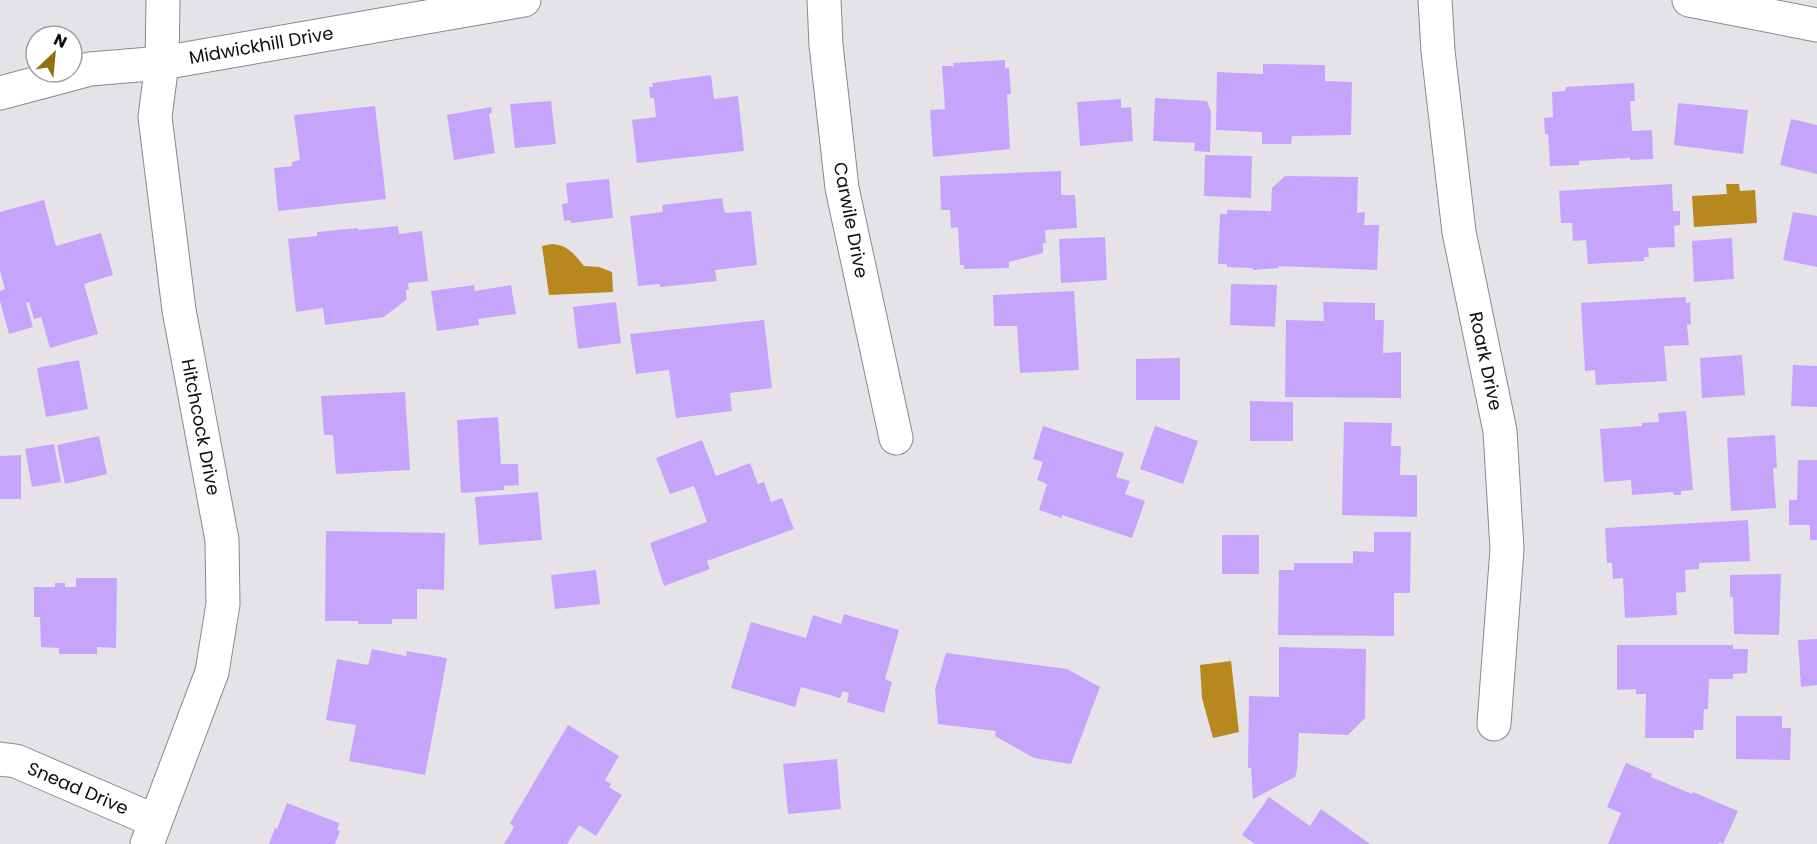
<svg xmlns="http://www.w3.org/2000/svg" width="1817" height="844" font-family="Poppins,sans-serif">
	<rect width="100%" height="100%" fill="#e5e3e8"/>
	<!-- water -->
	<path fill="#b6881d" d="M 1726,184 L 1739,184 L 1740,191 L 1755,190 L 1757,223 L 1694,227 L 1692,196 L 1727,194 Z
		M 552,244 C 568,245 574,254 584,266 L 599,267 L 612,272 L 613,292 L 549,295 L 542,246 Z
		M 1231,661 L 1239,732 L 1213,738 L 1202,698 L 1200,665 Z"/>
	<!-- building -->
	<path fill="#c7a4fb" d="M 1005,60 L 1005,68 L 1009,68 L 1011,94 L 1007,94 L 1010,149 L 933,157 L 930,110 L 945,109 L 942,66 L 954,66 L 953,63 Z
		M 1263,64 L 1325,65 L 1325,81 L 1352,82 L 1351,135 L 1292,136 L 1291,144 L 1262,144 L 1262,132 L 1216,130 L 1217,72 L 1263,74 Z
		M 711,75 L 714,99 L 738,96 L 744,151 L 637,163 L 632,120 L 656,117 L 654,98 L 650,98 L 649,87 L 653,87 L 652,83 Z
		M 1634,83 L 1635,101 L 1630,101 L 1632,131 L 1652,130 L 1653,159 L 1630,160 L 1630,158 L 1579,161 L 1579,165 L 1550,166 L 1548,134 L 1545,134 L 1544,118 L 1553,117 L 1552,92 L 1565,91 L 1566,87 Z
		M 1155,98 L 1207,101 L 1211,112 L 1210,152 L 1194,151 L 1195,143 L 1153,141 Z
		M 1121,99 L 1121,108 L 1131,107 L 1133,141 L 1080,146 L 1077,102 Z
		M 551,101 L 556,144 L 515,148 L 510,104 Z
		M 1678,103 L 1748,110 L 1743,154 L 1674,145 Z
		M 375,106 L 386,199 L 278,211 L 274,168 L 292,166 L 292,162 L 300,160 L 294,115 Z
		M 491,107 L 492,113 L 489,114 L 495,153 L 454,160 L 447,115 Z
		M 1791,119 L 1817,125 L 1817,174 L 1780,165 Z
		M 1205,155 L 1252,156 L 1251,198 L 1204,196 Z
		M 1061,171 L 1061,195 L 1075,195 L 1077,228 L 1045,230 L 1046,243 L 1043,243 L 1043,253 L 1009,262 L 1009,268 L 964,269 L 964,265 L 960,265 L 958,227 L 951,228 L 950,210 L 941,210 L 940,176 Z
		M 1285,176 L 1358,177 L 1357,213 L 1365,212 L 1364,225 L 1379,225 L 1377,270 L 1278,266 L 1279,268 L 1253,270 L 1253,268 L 1227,267 L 1227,264 L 1218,264 L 1220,214 L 1227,214 L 1227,210 L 1271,211 L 1272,188 Z
		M 609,179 L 613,218 L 571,223 L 570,220 L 564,221 L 562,204 L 568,203 L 566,183 Z
		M 1672,184 L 1673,211 L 1680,211 L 1680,225 L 1674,226 L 1675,247 L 1648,248 L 1649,257 L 1644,257 L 1644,261 L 1588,264 L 1586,240 L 1573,241 L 1572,223 L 1561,223 L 1559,191 Z
		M 722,198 L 725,213 L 751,211 L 757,265 L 715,270 L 717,281 L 660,287 L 660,284 L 638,286 L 630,216 L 663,212 L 662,205 Z
		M 44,200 L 56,246 L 101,233 L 113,275 L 84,284 L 98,334 L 50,348 L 41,317 L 34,319 L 29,302 L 26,303 L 33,327 L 9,334 L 0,301 L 0,291 L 5,289 L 0,271 L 0,212 Z
		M 1793,212 L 1817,216 L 1817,267 L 1783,260 Z
		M 398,226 L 399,234 L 422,231 L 428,281 L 408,283 L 409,290 L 406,290 L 407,299 L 384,317 L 325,325 L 323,308 L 296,312 L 288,239 L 317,236 L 317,232 L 358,228 L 358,230 Z
		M 1105,237 L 1107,280 L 1061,283 L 1059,239 Z
		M 1732,238 L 1734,279 L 1694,282 L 1692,241 Z
		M 1231,284 L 1277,285 L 1275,327 L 1230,325 Z
		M 474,285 L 475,291 L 511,285 L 516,314 L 478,319 L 479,325 L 437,331 L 431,291 Z
		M 1074,291 L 1079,370 L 1020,373 L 1017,326 L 994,326 L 993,295 Z
		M 1686,297 L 1686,303 L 1690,302 L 1691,324 L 1687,325 L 1689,345 L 1664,346 L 1667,381 L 1596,385 L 1595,370 L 1585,371 L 1581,303 Z
		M 616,302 L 621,343 L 578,349 L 573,307 Z
		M 1323,302 L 1375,303 L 1375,320 L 1384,320 L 1383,353 L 1401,352 L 1401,398 L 1285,397 L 1286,320 L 1324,321 Z
		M 764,320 L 772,388 L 730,393 L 732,411 L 676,418 L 669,370 L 636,374 L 630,334 Z
		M 1742,355 L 1745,395 L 1702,398 L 1700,358 Z
		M 1180,358 L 1180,400 L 1136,400 L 1136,359 Z
		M 79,360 L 88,409 L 46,417 L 37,368 Z
		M 1793,365 L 1817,366 L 1817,407 L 1791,406 Z
		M 405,392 L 410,470 L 336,474 L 333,435 L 324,435 L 321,396 Z
		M 1250,401 L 1293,402 L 1293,441 L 1250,441 Z
		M 1686,411 L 1693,490 L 1681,491 L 1681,495 L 1674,495 L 1673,492 L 1632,495 L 1631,480 L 1604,482 L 1600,429 L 1642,426 L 1642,423 L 1659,422 L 1658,413 Z
		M 498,417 L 501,464 L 518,464 L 519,485 L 504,486 L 504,490 L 461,493 L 457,420 Z
		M 1344,422 L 1392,423 L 1391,446 L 1401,446 L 1400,475 L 1417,475 L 1417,517 L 1342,515 Z
		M 1043,426 L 1124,453 L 1116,477 L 1130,481 L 1125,494 L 1145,501 L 1132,538 L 1062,515 L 1062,518 L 1039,510 L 1047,484 L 1037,480 L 1043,462 L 1033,459 Z
		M 1155,426 L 1198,441 L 1183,484 L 1140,469 Z
		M 1775,435 L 1777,468 L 1773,468 L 1776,508 L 1731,511 L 1727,438 Z
		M 99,436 L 107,474 L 65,484 L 57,445 Z
		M 702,440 L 716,476 L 750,463 L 758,484 L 764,482 L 771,502 L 782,498 L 794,529 L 707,561 L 710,569 L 664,586 L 650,543 L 707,522 L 694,486 L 670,494 L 656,458 Z
		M 54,444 L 61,482 L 32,487 L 25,449 Z
		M 21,455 L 21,499 L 0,499 L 0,456 Z
		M 1798,460 L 1817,460 L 1817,540 L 1810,540 L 1810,525 L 1789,525 L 1789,500 L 1797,500 Z
		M 538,492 L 542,540 L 479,545 L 475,497 Z
		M 1748,520 L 1750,561 L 1699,563 L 1699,569 L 1685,570 L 1686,592 L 1676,593 L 1677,615 L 1625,618 L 1623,578 L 1613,579 L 1612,563 L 1607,563 L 1605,528 Z
		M 326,531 L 445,533 L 444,590 L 417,589 L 417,619 L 392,619 L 392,624 L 358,624 L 358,621 L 325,621 Z
		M 1374,532 L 1411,532 L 1410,593 L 1394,593 L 1394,636 L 1278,635 L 1279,570 L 1294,570 L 1294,563 L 1353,563 L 1353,551 L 1374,552 Z
		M 1222,535 L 1259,535 L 1259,574 L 1222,574 Z
		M 596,570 L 600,604 L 555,609 L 551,575 Z
		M 1781,574 L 1779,635 L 1734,634 L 1733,597 L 1730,597 L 1730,575 Z
		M 76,578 L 117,578 L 116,648 L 97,647 L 97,654 L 59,654 L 59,648 L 41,647 L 40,617 L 34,617 L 34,587 L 55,587 L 55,583 L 65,583 L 65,587 L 76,587 Z
		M 844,614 L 899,630 L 885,679 L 892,682 L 884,713 L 847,702 L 849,693 L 843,691 L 840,698 L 801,687 L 795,707 L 731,688 L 751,622 L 806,638 L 813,615 L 841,624 Z
		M 1817,639 L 1817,685 L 1801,687 L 1798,640 Z
		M 1617,645 L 1733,645 L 1733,649 L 1748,649 L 1747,673 L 1733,674 L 1733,679 L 1709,679 L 1708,709 L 1704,709 L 1703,730 L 1694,730 L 1694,738 L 1645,738 L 1646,694 L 1636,694 L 1636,689 L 1617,690 Z
		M 1279,647 L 1366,649 L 1365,718 L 1348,735 L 1299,733 L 1297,770 L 1295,777 L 1253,799 L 1251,768 L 1248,768 L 1249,696 L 1279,697 Z
		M 372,649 L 406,656 L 407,651 L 447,658 L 425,775 L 349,761 L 356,725 L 326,720 L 337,659 L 368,665 Z
		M 946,653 L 1067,669 L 1100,687 L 1071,764 L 1034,758 L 995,736 L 996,731 L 938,724 L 935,689 Z
		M 1736,716 L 1782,716 L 1782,728 L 1791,728 L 1790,760 L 1736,759 Z
		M 568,725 L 619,756 L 605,780 L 611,784 L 609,787 L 622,795 L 596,836 L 579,825 L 567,844 L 504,844 L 514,827 L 510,823 Z
		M 837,759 L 841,809 L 788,814 L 783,764 Z
		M 1626,763 L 1652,774 L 1651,777 L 1692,794 L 1693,792 L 1738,811 L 1723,844 L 1719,842 L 1718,844 L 1608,844 L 1621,813 L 1607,807 Z
		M 1269,797 L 1310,826 L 1321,809 L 1370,844 L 1255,844 L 1242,835 Z
		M 287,803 L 339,823 L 337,830 L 340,831 L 335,844 L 269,844 L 275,828 L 277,829 Z"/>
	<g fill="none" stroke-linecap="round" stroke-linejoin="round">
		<defs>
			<path id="minor" d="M 824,0 L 826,45 L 842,188 L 896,438
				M 1435,0 L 1438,51 L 1459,232 L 1500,431 L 1507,549 L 1494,724
				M 1689,0 L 1817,25
				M 0,93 L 90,69 L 162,63 L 524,0
				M 0,759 L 16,761 L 155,821
				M 147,844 L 212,672 L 223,604 L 222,540 L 179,310 L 155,117 L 162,63 L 163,0"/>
		</defs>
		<!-- minor casing -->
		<use href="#minor" stroke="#8a888c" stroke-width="35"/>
		<!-- minor -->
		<use href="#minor" stroke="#fff" stroke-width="33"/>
	</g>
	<g text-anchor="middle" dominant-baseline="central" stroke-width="6" stroke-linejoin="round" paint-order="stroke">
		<!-- street labels -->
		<g font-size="18" fill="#0e0e0f" stroke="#fff">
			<text transform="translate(261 45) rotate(-10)">Midwickhill Drive</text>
			<text transform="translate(851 220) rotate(79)">Carwile Drive</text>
			<text transform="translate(1486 361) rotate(78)">Roark Drive</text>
			<text transform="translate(201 427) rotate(79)">Hitchcock Drive</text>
			<text transform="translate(78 788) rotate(23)">Snead Drive</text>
		</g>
	</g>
	<!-- north arrow -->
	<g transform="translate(54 54) rotate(26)"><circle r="28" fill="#ffffff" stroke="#9f9f9f" stroke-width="1.5"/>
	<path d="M0-4.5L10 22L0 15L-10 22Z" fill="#936e16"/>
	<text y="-9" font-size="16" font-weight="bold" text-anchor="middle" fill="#0e0e0f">N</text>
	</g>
</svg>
